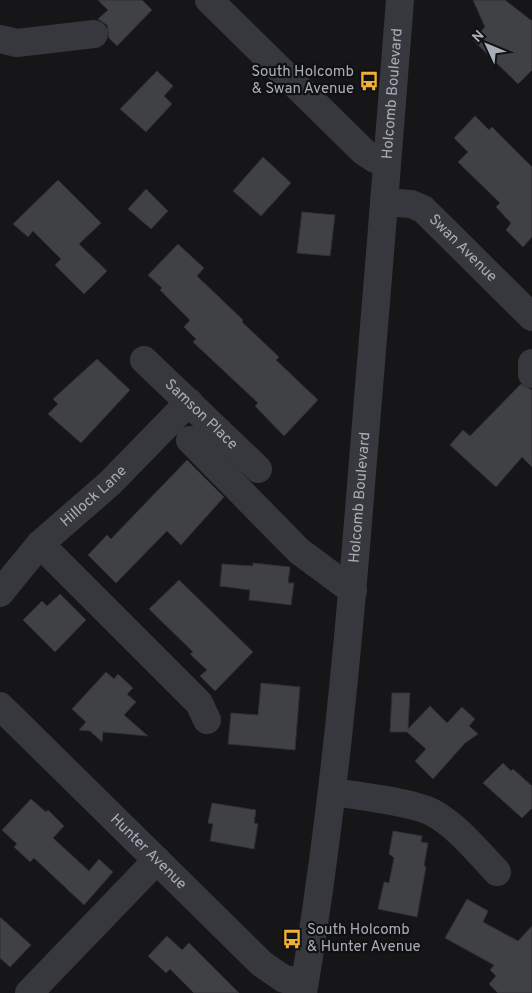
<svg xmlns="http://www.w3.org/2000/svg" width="532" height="993" font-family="Overpass,sans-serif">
	<rect width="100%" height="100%" fill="#161618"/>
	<!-- building -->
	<path fill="#404145" stroke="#303034" d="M 98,0 L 142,0 L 152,10 L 117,46 L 109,38 L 107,25 L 98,19 L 108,10 Z
		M 473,0 L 505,0 L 532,21 L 532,70 L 518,84 L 473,40 L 485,27 Z
		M 157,71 L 173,86 L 164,96 L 172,104 L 146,132 L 120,109 Z
		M 475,116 L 489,130 L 492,127 L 532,167 L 532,237 L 523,247 L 506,230 L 511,223 L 496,207 L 500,203 L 458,162 L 468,152 L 454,138 Z
		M 263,157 L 291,183 L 261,216 L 233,191 Z
		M 58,180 L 101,223 L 79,244 L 107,271 L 84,294 L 55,265 L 61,259 L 33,231 L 28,237 L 13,224 Z
		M 146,189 L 168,211 L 151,229 L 128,209 Z
		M 302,212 L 335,215 L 330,256 L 297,253 Z
		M 178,244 L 204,268 L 197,276 L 243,320 L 242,322 L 279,357 L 276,360 L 318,400 L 284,436 L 255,406 L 258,403 L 193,342 L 196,339 L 184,327 L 190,320 L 160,290 L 162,288 L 148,275 Z
		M 97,359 L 130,390 L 81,443 L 48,414 L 58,404 L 53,399 Z
		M 521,384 L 532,390 L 532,467 L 522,457 L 496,487 L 450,445 L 463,430 L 470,436 Z
		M 187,460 L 224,497 L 181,545 L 167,531 L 116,583 L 88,555 L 107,535 L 111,539 Z
		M 253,563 L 290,567 L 288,583 L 294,583 L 291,605 L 249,600 L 250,590 L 220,586 L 222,564 L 253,566 Z
		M 179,580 L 253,652 L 215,691 L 200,676 L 207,670 L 190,654 L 193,652 L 149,609 Z
		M 60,594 L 86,620 L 55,652 L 23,620 L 42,601 L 47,606 Z
		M 106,672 L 114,679 L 118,674 L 133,688 L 127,694 L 136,702 L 124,715 L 148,736 L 103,732 L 102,742 L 90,731 L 79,730 L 86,722 L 72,709 Z
		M 261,683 L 300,687 L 295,750 L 228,744 L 231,713 L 258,715 Z
		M 392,693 L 410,693 L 408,729 L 430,706 L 447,723 L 462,707 L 475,719 L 469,726 L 478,734 L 465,743 L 433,779 L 415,761 L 426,749 L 407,732 L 390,732 Z
		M 503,763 L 511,771 L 513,769 L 532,786 L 532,808 L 522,818 L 483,783 Z
		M 31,799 L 46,812 L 48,810 L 64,826 L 53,838 L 89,871 L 99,859 L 113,872 L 84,905 L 34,858 L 30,862 L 14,847 L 17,844 L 2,830 Z
		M 212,803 L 256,810 L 254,823 L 258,824 L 254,849 L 210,841 L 213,824 L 208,823 Z
		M 393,831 L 422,836 L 421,842 L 428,843 L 424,866 L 426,867 L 417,917 L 378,909 L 384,882 L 389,883 L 394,858 L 389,854 Z
		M 467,899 L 488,911 L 483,922 L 518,941 L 532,926 L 532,993 L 498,993 L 489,984 L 496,976 L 490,970 L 494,965 L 445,938 Z
		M 0,917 L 31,945 L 10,967 L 0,958 Z
		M 167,936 L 182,950 L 189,943 L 239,993 L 194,993 L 170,969 L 166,973 L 148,956 Z"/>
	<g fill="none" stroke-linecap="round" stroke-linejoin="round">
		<!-- minor -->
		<g stroke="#37383d" stroke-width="28">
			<path d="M 209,0 L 364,152 L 375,159 L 387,162"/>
			<path d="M 0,39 L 17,43 L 94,34"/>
			<path id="s1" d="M 384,202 L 411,204 L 423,209 L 532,317"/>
			<path id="s2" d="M 144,360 L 258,469"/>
			<path d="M 532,363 L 532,374"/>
			<path d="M 190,440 L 299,551 L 353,591"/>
			<path d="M 40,544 L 199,703 L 207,720"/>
			<path id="s3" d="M 0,593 L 40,544 L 110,483 L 189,402"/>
			<path id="s4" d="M 0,706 L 262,964 L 284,979 L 304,982"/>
			<path d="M 333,792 C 357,796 416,802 435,814 C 459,828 478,852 497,872"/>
			<path d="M 29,993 L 157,860"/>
			<path id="s5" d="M 303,993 C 333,816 349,639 363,460 C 376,307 388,153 400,0"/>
		</g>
	</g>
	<!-- icons -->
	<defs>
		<symbol id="bus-bare" viewBox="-9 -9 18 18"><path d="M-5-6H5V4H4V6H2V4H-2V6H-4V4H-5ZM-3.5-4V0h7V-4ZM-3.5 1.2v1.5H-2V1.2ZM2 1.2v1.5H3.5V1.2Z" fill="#f2b134" stroke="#111113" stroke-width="2.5" paint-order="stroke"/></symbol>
	</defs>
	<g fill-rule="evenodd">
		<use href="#bus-bare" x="355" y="67" width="28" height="28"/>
		<use href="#bus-bare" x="278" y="925" width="28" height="28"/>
	</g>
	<g text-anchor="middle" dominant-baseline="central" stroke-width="4.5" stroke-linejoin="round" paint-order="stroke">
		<!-- poi labels -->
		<g font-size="15" fill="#a8adb8" stroke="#111113" text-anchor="end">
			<text x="354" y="72">South Holcomb<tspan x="354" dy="17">&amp; Swan Avenue</tspan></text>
			<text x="307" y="930" text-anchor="start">South Holcomb<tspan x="307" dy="17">&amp; Hunter Avenue</tspan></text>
		</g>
		<!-- street labels -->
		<g font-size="15" fill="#a8adb8" stroke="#111113">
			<text stroke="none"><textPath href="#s5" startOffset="904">Holcomb Boulevard</textPath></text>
			<text stroke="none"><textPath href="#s1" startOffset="96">Swan Avenue</textPath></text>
			<text stroke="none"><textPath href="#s2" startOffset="79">Samson Place</textPath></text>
			<text stroke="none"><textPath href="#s3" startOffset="135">Hillock Lane</textPath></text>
			<text stroke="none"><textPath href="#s5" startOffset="499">Holcomb Boulevard</textPath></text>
			<text stroke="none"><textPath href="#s4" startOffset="208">Hunter Avenue</textPath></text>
		</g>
	</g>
	<!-- north arrow -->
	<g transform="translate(487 45) rotate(314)" stroke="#111113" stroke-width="4" paint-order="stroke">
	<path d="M0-4L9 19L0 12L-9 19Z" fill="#a8adb8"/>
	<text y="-8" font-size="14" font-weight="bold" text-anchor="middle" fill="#a8adb8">N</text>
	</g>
</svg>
